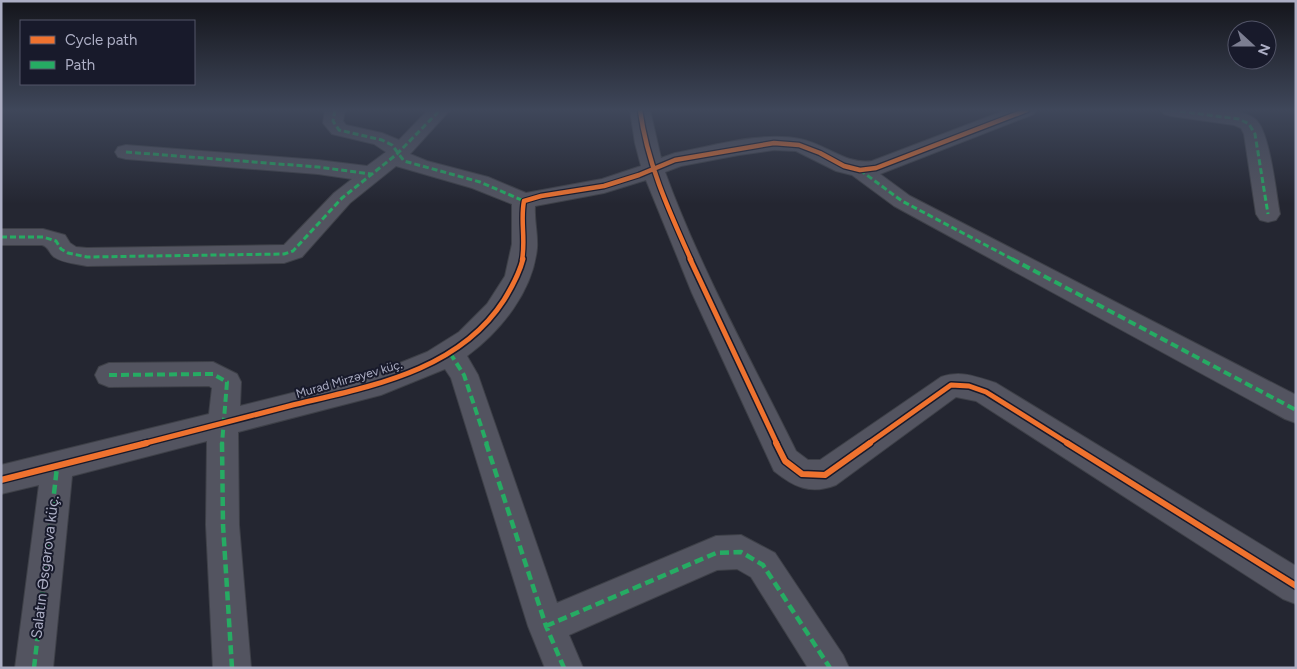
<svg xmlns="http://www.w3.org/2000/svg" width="1297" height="669" font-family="Figtree,sans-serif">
	<rect width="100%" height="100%" fill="#242631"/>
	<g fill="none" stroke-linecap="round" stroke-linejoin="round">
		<defs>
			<path id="minor" d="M 325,110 L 345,110 L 343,121 L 346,125 L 382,133 L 399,140 L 428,110 L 450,110 L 410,154 L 427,161 L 488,177 L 526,193 L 602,179 L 641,166 L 635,143 L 630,110 L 650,110 L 661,158 L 675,153 C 713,146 762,131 800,139 C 826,144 846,165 872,161 L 1006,110 L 1037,110 L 1034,114 L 880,174 L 910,196 L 1296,395 L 1296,423 L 1285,419 L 894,206 L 852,175 L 836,171 L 796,151 L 774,150 L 739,155 L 681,166 L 665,172 C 700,268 751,360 796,451 L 808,460 L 820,460 L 941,377 C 961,370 977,377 996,383 L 1296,566 L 1296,604 L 1283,599 L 976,401 L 956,397 L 836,485 C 810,495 794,487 774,471 L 692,293 L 646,180 L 604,193 L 535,206 C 534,220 538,234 537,248 C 533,291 501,331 467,356 L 478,375 L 557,603 L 716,536 L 741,535 L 775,553 L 843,655 L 849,668 L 808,668 L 751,577 L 737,569 L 717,570 L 569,635 L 583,668 L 545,668 L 528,626 L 451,378 L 445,369 L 381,395 L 238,432 L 239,525 L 251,668 L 213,668 L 206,525 L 207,441 L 72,476 L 53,668 L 15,668 L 39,485 L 1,494 L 1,465 L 209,414 L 212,388 L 209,386 L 109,387 L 99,383 L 95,375 L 99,367 L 109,363 L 213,362 L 237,374 L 241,382 L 240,406 L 380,371 L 427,352 L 459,332 L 487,304 L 505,276 L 512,244 L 512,204 L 472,188 L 396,166 L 350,203 L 302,257 L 284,263 L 87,266 C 77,264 63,263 54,257 C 49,253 49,247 42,245 L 1,245 L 1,229 L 43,229 L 65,235 L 70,243 L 76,247 L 87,248 L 284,245 L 334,193 L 352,179 L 318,174 L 126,159 L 118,157 L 115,152 L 118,147 L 126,145 L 318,160 L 367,166 L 386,152 L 374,144 L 332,134 L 323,123 Z
				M 1161,110 C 1185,110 1236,104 1255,119 C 1270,130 1276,194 1280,214 L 1276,220 L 1268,222 L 1260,220 L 1256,214 L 1244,134 L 1241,128 L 1234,125 L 1171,116 L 1164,114 Z"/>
		</defs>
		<!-- minor casing -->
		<use href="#minor" stroke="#3e4048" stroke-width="2"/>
		<!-- minor -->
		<use href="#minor" fill="#535460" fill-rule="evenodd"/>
		<!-- quiet-far2 -->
		<path stroke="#26ab63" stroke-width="3" stroke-dasharray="6 3" stroke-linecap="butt" d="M 335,110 L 333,121 L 339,130 L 382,140 L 392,145 L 404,161 L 480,182 L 524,201
			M 1171,110 L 1239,119 L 1249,124 L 1255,134 L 1268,214
			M 126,152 L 318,167 L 371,174
			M 860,170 L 902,201 L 1014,260
			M 1,237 L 43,237 L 56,241 L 61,249 L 68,253 L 87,257 L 284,254 L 293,251 L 342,198 L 397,154 L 440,110"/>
		<!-- quiet-far1 -->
		<path stroke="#26ab63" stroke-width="4" stroke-dasharray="8 4" stroke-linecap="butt" d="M 1012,259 L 1296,410
			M 450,353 L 464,375 L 487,444
			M 109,375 L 213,374 L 227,382 L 222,444"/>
		<!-- quiet -->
		<path stroke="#26ab63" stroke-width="4.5" stroke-dasharray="9 4.5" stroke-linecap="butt" d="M 222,443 L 223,525 L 232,668
			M 486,443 L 546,626 L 564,668
			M 546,626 L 716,553 L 741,552 L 763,565 L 830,668
			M 34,668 L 57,467"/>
		<defs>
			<path id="cycleway-far2" d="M 640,110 C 647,163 669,211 691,260
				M 522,260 C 526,239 520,221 524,201 L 541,196 L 604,186 L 639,175 L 675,160 L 774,143 L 799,145 L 820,153 L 844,166 L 860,170 L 876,168 L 1027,110"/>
			<path id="cycleway-far1" d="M 690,259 L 777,444
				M 142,444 C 191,431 240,419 289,406 C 366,387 457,373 504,300 C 512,287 519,275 523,259
				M 868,444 L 951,385 L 969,386 L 986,392 L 1069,444"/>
			<path id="cycleway" d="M 776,443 L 785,461 L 802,474 L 825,475 L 870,443
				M 1067,443 L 1296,586
				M 1,480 L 147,443"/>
		</defs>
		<!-- cycleway-far2 casing -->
		<use href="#cycleway-far2" stroke="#181a2b" stroke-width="7"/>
		<!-- cycleway-far1 casing -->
		<use href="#cycleway-far1" stroke="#181a2b" stroke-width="8"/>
		<!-- cycleway casing -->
		<use href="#cycleway" stroke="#181a2b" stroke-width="9"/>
		<!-- cycleway-far2 -->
		<use href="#cycleway-far2" stroke="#ef722f" stroke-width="4.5"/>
		<!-- cycleway-far1 -->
		<use href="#cycleway-far1" stroke="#ef722f" stroke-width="5"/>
		<!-- cycleway -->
		<use href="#cycleway" stroke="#ef722f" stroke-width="6"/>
	</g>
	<!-- sky -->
	<linearGradient id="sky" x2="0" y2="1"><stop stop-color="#14151b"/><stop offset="0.54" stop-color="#3f475a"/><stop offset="1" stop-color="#3f475a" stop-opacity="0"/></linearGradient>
	<rect width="1297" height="204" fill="url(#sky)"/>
	<g text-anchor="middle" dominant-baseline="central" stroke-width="4" stroke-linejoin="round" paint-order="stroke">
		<!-- street labels -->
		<g font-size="12" fill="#acaec4" stroke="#181a2b">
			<text transform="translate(349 379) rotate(-16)">Murad Mirzəyev küç.</text>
		</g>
		<!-- near-street labels -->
		<g font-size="15" fill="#acaec4" stroke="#181a2b">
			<text transform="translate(45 567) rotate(-83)">Salatın Əsgərova küç.</text>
		</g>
	</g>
	<!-- border -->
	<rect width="1297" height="669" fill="none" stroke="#acaec4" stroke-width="5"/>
	<!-- legend -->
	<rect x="20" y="20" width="175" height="65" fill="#181a2b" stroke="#535568"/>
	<rect x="30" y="36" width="25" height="8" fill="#ef722f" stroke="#535568"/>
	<text x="65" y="45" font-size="15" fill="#acaec4">Cycle path</text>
	<rect x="30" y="61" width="25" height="8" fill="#26ab63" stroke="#535568"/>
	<text x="65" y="70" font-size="15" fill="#acaec4">Path</text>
	<!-- north arrow -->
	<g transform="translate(1252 45) rotate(111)"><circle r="24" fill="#181a2b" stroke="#535568"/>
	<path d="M0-4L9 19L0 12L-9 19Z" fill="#7c7e91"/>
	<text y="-8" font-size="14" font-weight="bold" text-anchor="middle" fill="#acaec4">N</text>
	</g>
</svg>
